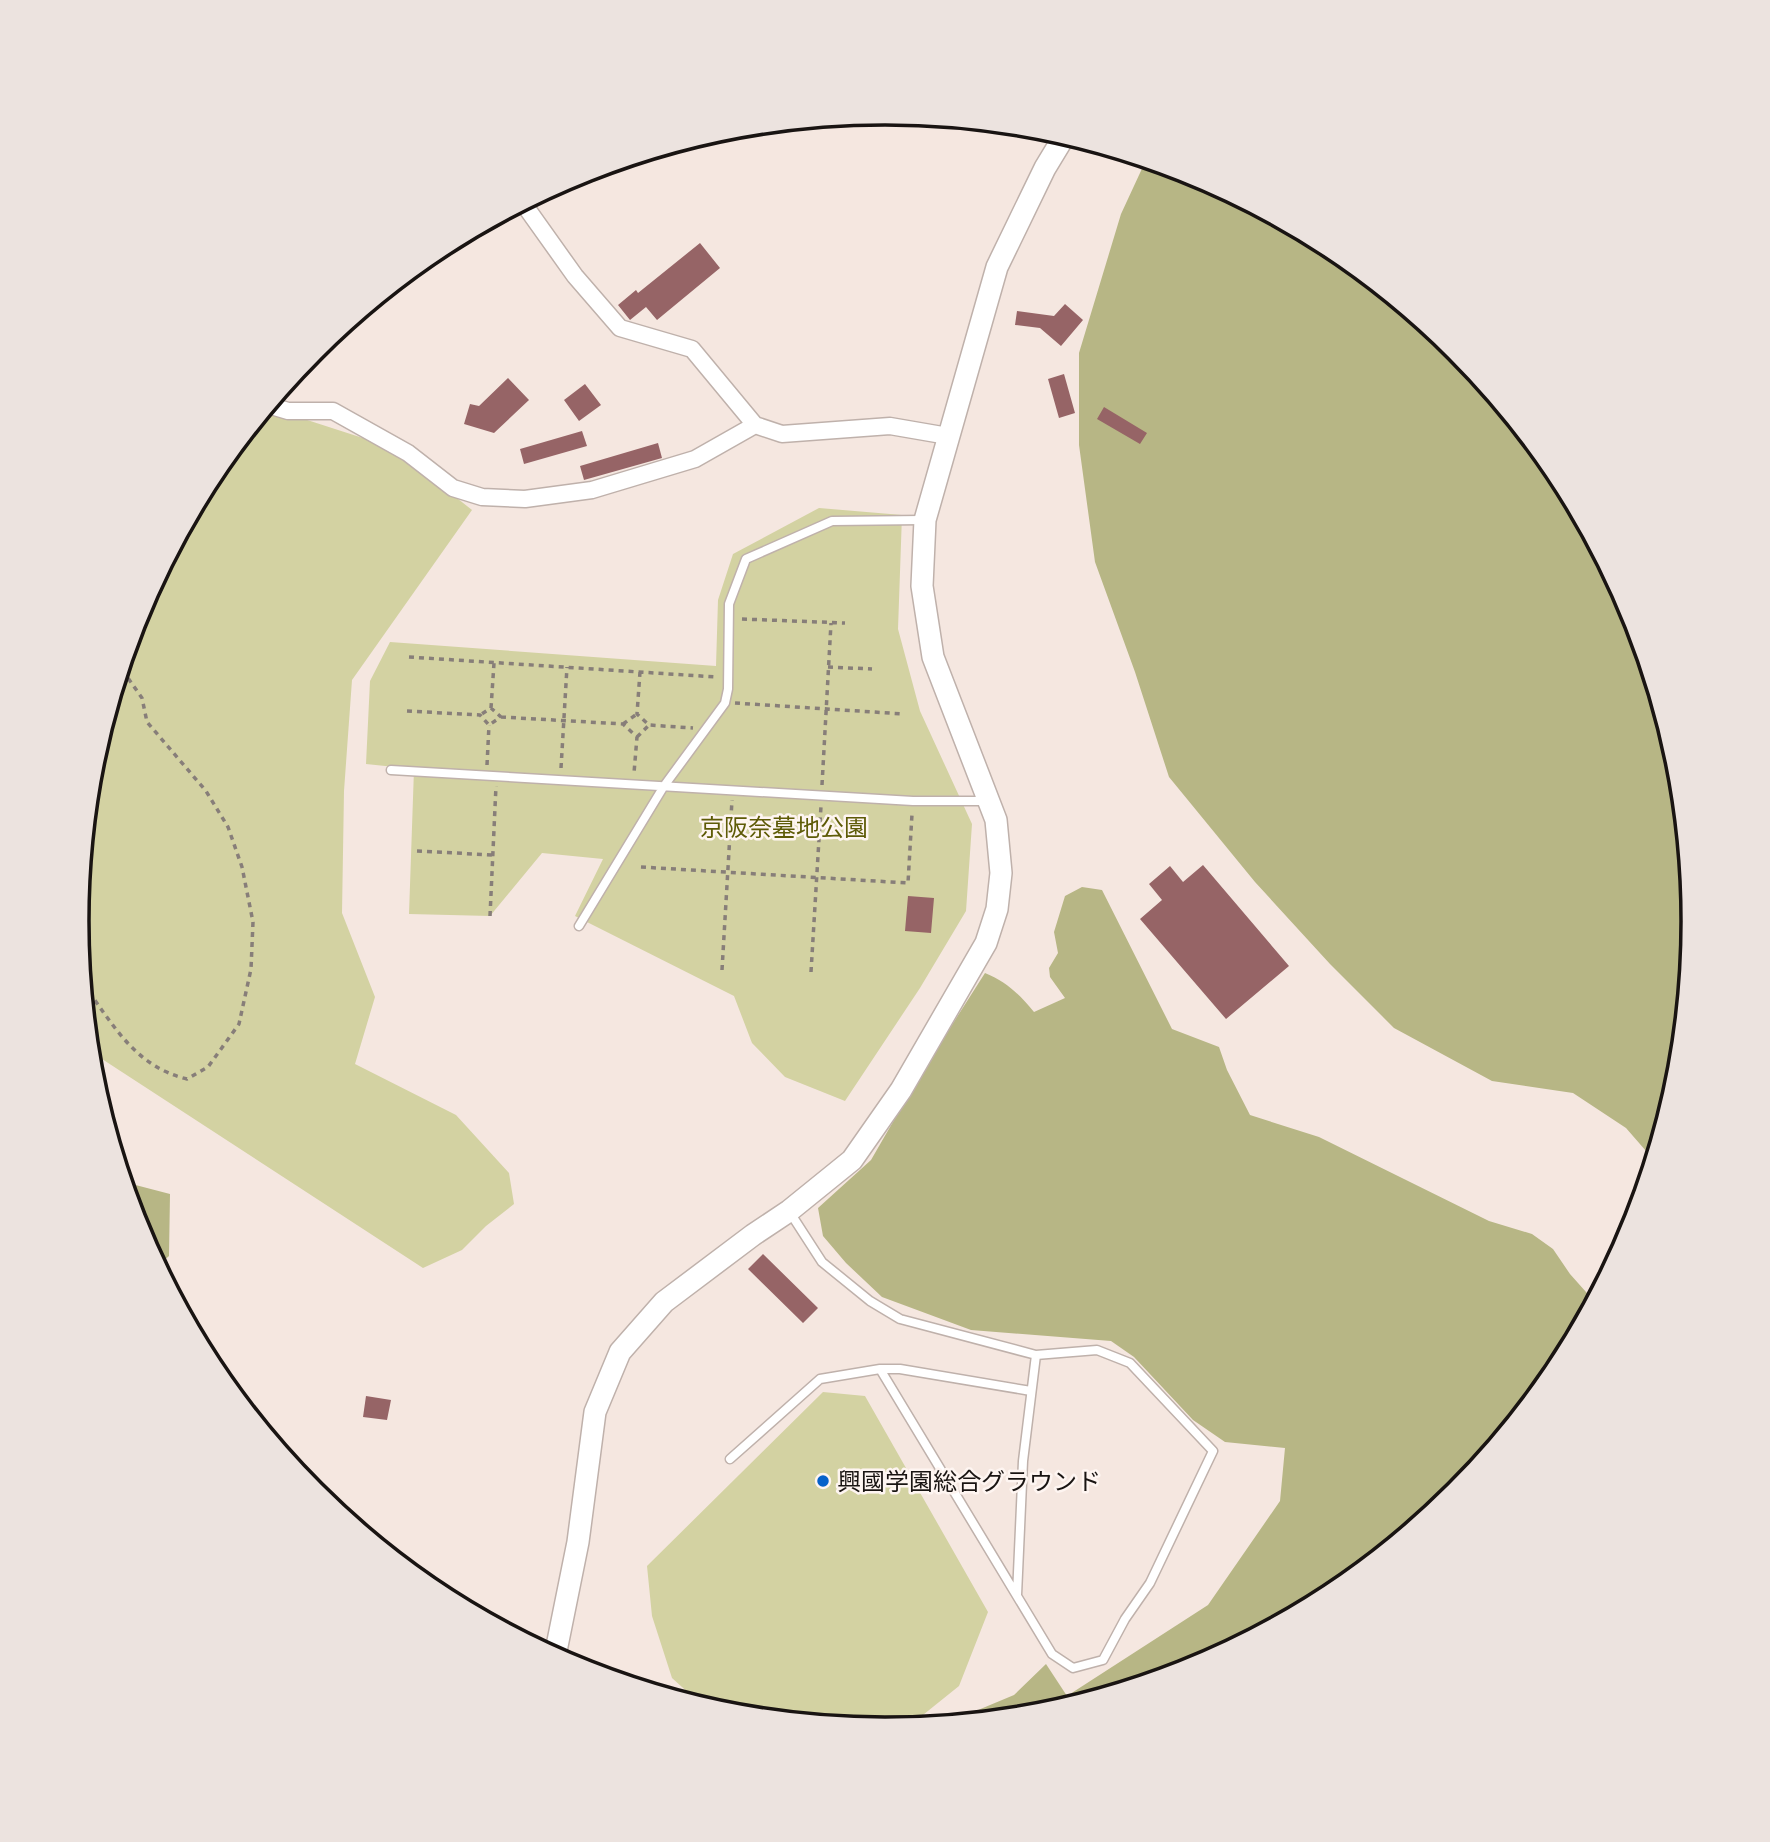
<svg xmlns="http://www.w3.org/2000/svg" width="1770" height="1842" font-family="Raleway,'Noto Sans JP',sans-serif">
	<rect width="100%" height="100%" fill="#f5e7e0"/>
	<!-- green -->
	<path fill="#d3d2a2" d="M 267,407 L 369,440 L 429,476 L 472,510 L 352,680 L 344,791 L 342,913 L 375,997 L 355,1064 L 456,1115 L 509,1173 L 514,1204 L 486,1226 L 462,1250 L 423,1268 L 102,1059 L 90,1049 L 77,921 L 93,763 L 139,611 L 213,472 Z
		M 819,508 L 902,515 L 898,629 L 920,711 L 972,824 L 966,911 L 920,988 L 845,1101 L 785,1077 L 752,1043 L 734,996 L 575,916 L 603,859 L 542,853 L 490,916 L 409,914 L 414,769 L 366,764 L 370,681 L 390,642 L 716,666 L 718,600 L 733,554 Z
		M 823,1392 L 865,1396 L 988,1612 L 959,1686 L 908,1727 L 885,1729 L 727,1713 L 703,1706 L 672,1678 L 652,1616 L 647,1566 Z"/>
	<!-- forest -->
	<path fill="#b7b685" d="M 1146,160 L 1195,175 L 1334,249 L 1457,350 L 1557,472 L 1632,612 L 1678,764 L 1693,921 L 1677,1079 L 1653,1159 L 1626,1128 L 1573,1093 L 1492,1081 L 1394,1028 L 1330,964 L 1255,882 L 1169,777 L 1135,672 L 1095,562 L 1079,445 L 1079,353 L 1121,214 Z
		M 1082,887 L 1102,890 L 1172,1029 L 1219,1047 L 1227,1070 L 1250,1115 L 1319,1137 L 1489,1221 L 1532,1234 L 1553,1249 L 1570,1274 L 1594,1301 L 1557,1370 L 1456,1493 L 1334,1593 L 1194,1668 L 1042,1714 L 947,1723 L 1014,1695 L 1046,1664 L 1067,1696 L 1208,1605 L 1280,1501 L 1285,1448 L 1225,1442 L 1193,1420 L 1134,1357 L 1111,1341 L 971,1330 L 882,1297 L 846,1263 L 823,1236 L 818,1208 L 871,1160 L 920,1075 L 985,973 C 1007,982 1019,994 1034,1012 L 1065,998 L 1050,977 L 1049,968 L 1058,953 L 1054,932 L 1065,896 Z
		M 124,1182 L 170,1194 L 169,1256 L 158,1266 L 138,1230 Z"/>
	<!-- building -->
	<path fill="#966466" d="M 700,243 L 720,268 L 657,320 L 646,307 L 630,320 L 618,305 L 636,290 L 638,293 Z
		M 1065,304 L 1083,320 L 1061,346 L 1040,328 L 1015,325 L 1017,311 L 1054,316 Z
		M 1064,374 L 1075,413 L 1059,418 L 1048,379 Z
		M 508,378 L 529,400 L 494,433 L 464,424 L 470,404 L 479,406 Z
		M 585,384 L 601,405 L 579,421 L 564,400 Z
		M 1104,407 L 1147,433 L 1140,444 L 1097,419 Z
		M 582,431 L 587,446 L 524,464 L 520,449 Z
		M 658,443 L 662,458 L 584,480 L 580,466 Z
		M 1203,865 L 1289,966 L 1226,1019 L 1140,919 L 1162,900 L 1149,884 L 1170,866 L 1183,882 Z
		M 908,896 L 934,898 L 931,933 L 905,931 Z
		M 763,1254 L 818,1308 L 803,1323 L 748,1269 Z
		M 366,1396 L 391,1400 L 387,1420 L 363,1417 Z"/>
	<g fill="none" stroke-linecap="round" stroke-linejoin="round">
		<defs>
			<path id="lane" d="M 391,770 L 913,801 L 985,801
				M 579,926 L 664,786 L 725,703 L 728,689 L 729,604 L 746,559 L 832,521 L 923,520
				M 880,1369 L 900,1369 L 1031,1391
				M 730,1459 L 820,1379 L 880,1369 L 1052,1654 L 1073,1668 L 1103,1660 L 1125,1619 L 1150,1583 L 1213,1451 L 1130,1363 L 1097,1350 L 1036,1355 L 900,1319 L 870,1301 L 822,1262 L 789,1211
				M 1017,1595 L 1023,1461 L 1036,1355"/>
			<path id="street" d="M 523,203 L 575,276 L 620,328 L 692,349 L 755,425 L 782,434 L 890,426 L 948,436
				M 268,405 L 288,411 L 333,411 L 408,453 L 453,488 L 482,497 L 525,499 L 592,490 L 695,459 L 755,425"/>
			<path id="secondary" d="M 555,1656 L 578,1542 L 595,1412 L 620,1352 L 664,1302 L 753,1235 L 789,1211 L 852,1160 L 901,1090 L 986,943 L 997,909 L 1001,873 L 996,820 L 933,657 L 922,586 L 925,520 L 997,267 L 1045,168 L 1065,135"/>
		</defs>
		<!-- lane casing -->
		<use href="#lane" stroke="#bfb1ab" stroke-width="11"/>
		<!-- street casing -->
		<use href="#street" stroke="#bfb1ab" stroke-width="19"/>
		<!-- secondary casing -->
		<use href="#secondary" stroke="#bfb1ab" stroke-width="24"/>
		<!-- path -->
		<path stroke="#877e79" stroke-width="3.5" stroke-dasharray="5 5" stroke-linecap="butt" d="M 742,619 L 845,623
			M 409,657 L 716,677
			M 828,667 L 872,669
			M 640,672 L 637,714 L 649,725 L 693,728
			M 735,703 L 904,714
			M 491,708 L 494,663
			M 407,711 L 480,715 L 489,725 L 501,717 L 491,708 L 480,715
			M 501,717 L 623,724 L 637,737 L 634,773
			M 623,724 L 637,714
			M 637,737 L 649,725
			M 487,765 L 489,725
			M 561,768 L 567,667
			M 822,785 L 831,623
			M 417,851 L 493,855
			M 641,867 L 908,883 L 912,814
			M 490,916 L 496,786
			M 722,970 L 732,800
			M 811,972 L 821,806
			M 83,984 C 114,1025 134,1066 187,1079 L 208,1067 L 239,1024 L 251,969 L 253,922 L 242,867 L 228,827 L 206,791 L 147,722 L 142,698 L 121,668"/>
		<!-- lane -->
		<use href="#lane" stroke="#fff" stroke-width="8"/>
		<!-- street -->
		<use href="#street" stroke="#fff" stroke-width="16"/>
		<!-- secondary -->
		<use href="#secondary" stroke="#fff" stroke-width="21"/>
	</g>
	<!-- markers -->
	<circle fill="#0561ca" stroke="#fef5f1" stroke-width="2.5" cx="823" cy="1481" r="7"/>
	<g text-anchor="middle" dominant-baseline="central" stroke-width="5" stroke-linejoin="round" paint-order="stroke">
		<!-- park labels -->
		<g font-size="24" fill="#5e5b07" stroke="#fef5f1">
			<text x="784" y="827">京阪奈墓地公園</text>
		</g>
		<!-- poi labels -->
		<g font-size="24" fill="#191412" stroke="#fef5f1" text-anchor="start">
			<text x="837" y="1481">興國学園総合グラウンド</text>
		</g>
	</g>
	<!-- crop -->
	<path d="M0 0H1770V1842H0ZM89 921a796 796 0 1 1 1592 0a796 796 0 1 1-1592 0Z" fill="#ece3df" fill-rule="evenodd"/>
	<path fill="none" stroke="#191412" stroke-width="3.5" d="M89 921a796 796 0 1 1 1592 0a796 796 0 1 1-1592 0Z"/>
</svg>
